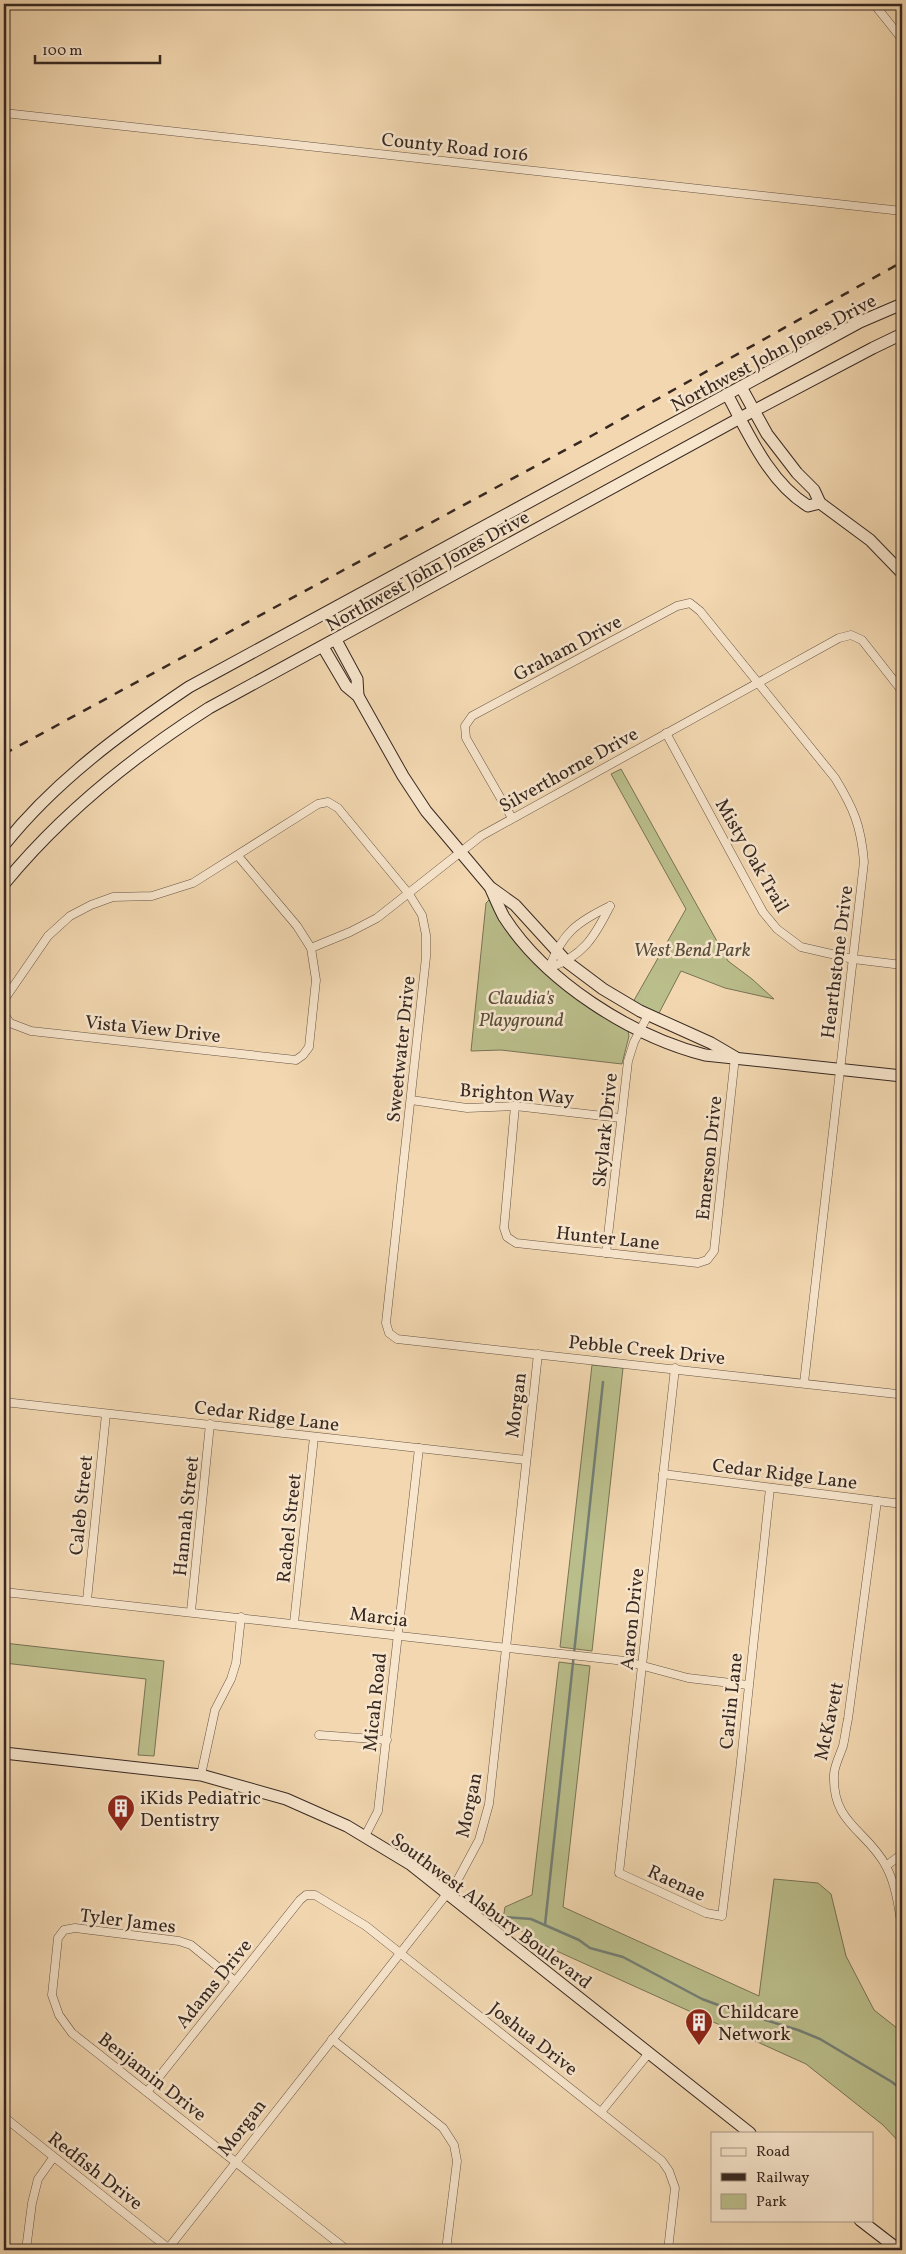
<svg xmlns="http://www.w3.org/2000/svg" width="906" height="2254" font-family="Vollkorn,serif">
<style>
.green{fill:#babe8b;stroke:#787356}
.lines{fill:none;stroke-linecap:round;stroke-linejoin:round}
.stream{stroke:#737f76;stroke-width:2.5}
.street-casing{stroke:#665445;stroke-width:9}
.secondary-casing{stroke:#372821;stroke-width:13}
.street{stroke:#f7e5cc;stroke-width:8}
.secondary{stroke:#f7e5cc;stroke-width:11}
.rail{stroke:#372821;stroke-width:2.5;stroke-dasharray:9 9;stroke-linecap:butt}
.labels{text-anchor:middle;stroke-width:5;stroke-linejoin:round;paint-order:stroke}
.street-label{font-size:19px;fill:#372821;stroke:#f7e5cc}
.park-label{font-size:19px;font-style:italic;fill:#584e3c;stroke:#f7e5cc}
.poi-label{font-size:19px;fill:#372821;stroke:#f7e5cc;text-anchor:start}
</style>
<rect width="100%" height="100%" fill="#f2d7b0"/>
<filter id="stains"><feTurbulence type="fractalNoise" baseFrequency=".004" numOctaves="4"/><feColorMatrix values="0 0 0 0 .2 0 0 0 0 .09 0 0 0 0 .02 0 0 0 .5 -.17"/></filter>
<radialGradient id="worn" r=".72"><stop offset=".6" stop-color="#630" stop-opacity="0"/><stop offset="1" stop-color="#630" stop-opacity=".3"/></radialGradient>
<!-- green -->
<g class="green">
<polygon points="621,769 728,961 752,979 774,999 725,988 681,971 658,1015 633,1002 686,909 611,774"/>
<polygon points="489,900 504,923 628,1031 629,1036 622,1064 501,1050 471,1051 486,903"/>
<polygon points="592,1365 623,1368 592,1651 560,1647"/>
<polygon points="4,1643 164,1661 154,1756 138,1755 146,1679 4,1663"/>
<polygon points="559,1662 590,1666 563,1907 759,1996 774,1879 818,1883 831,1894 846,1956 874,2010 902,2032 902,2145 883,2125 806,2064 539,1943 503,1919 505,1907 532,1895"/>
</g>
<g class="lines">
<!-- stream -->
<g class="stream">
<polyline points="505,1917 531,1919 579,1940 590,1948 623,1957 702,1999 729,2009 798,2030 820,2039 892,2082 902,2090"/>
<polyline points="545,1925 603,1382"/>
</g>
<!-- street casing -->
<g class="street-casing">
<g id="street">
<polyline points="874,4 902,39"/>
<polyline points="4,113 902,211"/>
<polyline points="666,733 763,912 777,929 801,947 853,959 902,965"/>
<path d="M512 818 466 738 465 726 472 716 677 606 690 603 700 611 835 778C854 809 861 826 864 862L804 1383"/>
<polyline points="311,948 350,932 377,918 481,836 839,638 851,635 862,640 902,691"/>
<path d="M549 968C583 956 594 938 610 906"/>
<path d="M549 968C562 933 577 922 610 906"/>
<polyline points="4,1000 48,936 70,916 91,905 113,897 152,896 193,883 318,804 328,802 338,808 409,894 422,915 426,935 426,957 386,1323 389,1333 397,1339 897,1394 902,1391"/>
<polyline points="4,1014 10,1023 31,1031 296,1060 303,1055 309,1047 316,980 311,948 297,926 238,856"/>
<polyline points="411,1100 467,1108 515,1106 621,1118"/>
<polyline points="515,1106 504,1228 507,1237 516,1243 698,1263 707,1260 714,1251 735,1057"/>
<polyline points="606,1253 628,1061 634,1042 648,1015"/>
<polyline points="675,1368 619,1873 706,1913 722,1916 740,1770 770,1488"/>
<polyline points="4,1402 526,1460"/>
<polyline points="663,1474 902,1504"/>
<path d="M877 1501 848 1719C846 1728 845 1737 843 1746 840 1755 834 1766 834 1775 832 1824 867 1830 886 1866 896 1885 899 1908 902 1929"/>
<polyline points="4,1592 625,1661 688,1678 748,1685"/>
<polyline points="87,1600 106,1414"/>
<polyline points="191,1611 210,1424"/>
<polyline points="294,1623 314,1437"/>
<polyline points="319,1735 387,1740"/>
<polyline points="201,1775 215,1710 231,1679 236,1663 241,1617"/>
<polyline points="365,1836 378,1811 419,1448"/>
<polyline points="886,1866 902,1854"/>
<polyline points="235,1981 191,1945 179,1941 75,1928 64,1930 58,1938 52,1995 59,2015 72,2033 347,2250"/>
<polyline points="332,2039 443,2128 454,2145 457,2161 446,2250"/>
<polyline points="147,2092 300,1900 306,1895 315,1895 366,1926 400,1953 662,2161 669,2171 675,2188 668,2250"/>
<polyline points="601,2112 649,2053"/>
<polyline points="4,2117 168,2248"/>
<polyline points="26,2250 32,2203 38,2179 53,2158"/>
<polyline points="167,2250 457,1881 479,1840 489,1804 538,1354"/>
</g>
</g>
<!-- secondary casing -->
<g class="secondary-casing">
<g id="secondary">
<polyline points="741,387 767,434 797,473 814,490 820,503 870,540 902,573"/>
<path d="M727 394C748 433 769 482 808 506L820 503"/>
<polyline points="336,640 357,679 358,696"/>
<polyline points="323,647 346,686 358,696 403,776 426,811 490,887 515,905 567,962 603,989 640,1011 711,1043 735,1057"/>
<path d="M4 845C55 781 122 732 189 687L860 322 902 304"/>
<path d="M4 884C62 813 132 757 209 708L740 418 873 348 902 334"/>
<path d="M491 889C495 898 499 908 504 917 546 982 631 1036 705 1055L902 1076"/>
<polyline points="4,1753 201,1775 286,1799 347,1826 410,1864 750,2133"/>
<polyline points="860,2220 899,2250"/>
</g>
</g>
<!-- street -->
<use href="#street" class="street"/>
<!-- secondary -->
<use href="#secondary" class="secondary"/>
<!-- rail -->
<polyline class="rail" points="4,754 593,435 902,262"/>
</g>
<!-- icons -->
<defs>
<g id="building-pin" transform="scale(1.4375)"><path d="M0 17L-7.5 6A9.5 9.5 0 1 1 7.5 6Z" fill="#8f2418" stroke="#f7e5cc"/><path d="M-4-6H4V6H1V3H-1V6H-4ZM-2.5-4.3h1.7v1.8h-1.7ZM.8-4.3h1.7v1.8H.8ZM-2.5-1h1.7V.8h-1.7ZM.8-1h1.7V.8H.8Z" fill="#fff"/></g>
</defs>
<g fill-rule="evenodd">
<use href="#building-pin" x="121" y="1808"/>
<use href="#building-pin" x="699" y="2022"/>
</g>
<g class="labels">
<!-- street labels -->
<g class="street-label">
<text transform="translate(455 146) rotate(6)" y="7">County Road 1016</text>
<text transform="translate(773 352) rotate(-28)" y="7">Northwest John Jones Drive</text>
<text transform="translate(427 570) rotate(-29)" y="7">Northwest John Jones Drive</text>
<text transform="translate(567 647) rotate(-28)" y="7">Graham Drive</text>
<text transform="translate(568 769) rotate(-29)" y="7">Silverthorne Drive</text>
<text transform="translate(753 855) rotate(60)" y="7">Misty Oak Trail</text>
<text transform="translate(836 962) rotate(-83)" y="7">Hearthstone Drive</text>
<text transform="translate(153 1028) rotate(6)" y="7">Vista View Drive</text>
<text transform="translate(400 1049) rotate(-84)" y="7">Sweetwater Drive</text>
<text transform="translate(517 1093) rotate(4)" y="7">Brighton Way</text>
<text transform="translate(604 1130) rotate(-84)" y="7">Skylark Drive</text>
<text transform="translate(708 1158) rotate(-84)" y="7">Emerson Drive</text>
<text transform="translate(608 1237) rotate(6)" y="7">Hunter Lane</text>
<text transform="translate(647 1349) rotate(6)" y="7">Pebble Creek Drive</text>
<text transform="translate(515 1405) rotate(-83)" y="7">Morgan</text>
<text transform="translate(267 1415) rotate(7)" y="7">Cedar Ridge Lane</text>
<text transform="translate(785 1473) rotate(7)" y="7">Cedar Ridge Lane</text>
<text transform="translate(80 1505) rotate(-84)" y="7">Caleb Street</text>
<text transform="translate(185 1516) rotate(-84)" y="7">Hannah Street</text>
<text transform="translate(288 1528) rotate(-84)" y="7">Rachel Street</text>
<text transform="translate(379 1616) rotate(7)" y="7">Marcia</text>
<text transform="translate(631 1619) rotate(-84)" y="7">Aaron Drive</text>
<text transform="translate(730 1701) rotate(-84)" y="7">Carlin Lane</text>
<text transform="translate(374 1702) rotate(-84)" y="7">Micah Road</text>
<text transform="translate(828 1721) rotate(-78)" y="7">McKavett</text>
<text transform="translate(468 1805) rotate(-78)" y="7">Morgan</text>
<text transform="translate(677 1882) rotate(25)" y="7">Raenae</text>
<text transform="translate(492 1910) rotate(37)" y="7">Southwest Alsbury Boulevard</text>
<text transform="translate(128 1920) rotate(7)" y="7">Tyler James</text>
<text transform="translate(213 1983) rotate(-51)" y="7">Adams Drive</text>
<text transform="translate(534 2038) rotate(38)" y="7">Joshua Drive</text>
<text transform="translate(153 2076) rotate(38)" y="7">Benjamin Drive</text>
<text transform="translate(241 2127) rotate(-52)" y="7">Morgan</text>
<text transform="translate(96 2170) rotate(38)" y="7">Redfish Drive</text>
</g>
<!-- park labels -->
<g class="park-label">
<text x="692" y="956">West Bend Park</text>
<text x="521" y="1004">Claudia's<tspan x="521" dy="22">Playground</tspan></text>
</g>
<!-- poi labels -->
<g class="poi-label">
<text x="140" y="1804">iKids Pediatric<tspan x="140" dy="22">Dentistry</tspan></text>
<text x="718" y="2018">Childcare<tspan x="718" dy="22">Network</tspan></text>
</g>
</g>
<!-- margin -->
<rect width="906" height="2254" fill="none" stroke="#f2d7b0" stroke-width="20"/>
<rect x="5" y="5" width="896" height="2244" fill="none" stroke="#372821" stroke-width="2.5"/>
<rect x="10" y="10" width="886" height="2234" fill="none" stroke="#372821"/>
<!-- legend -->
<rect x="711" y="2132" width="162" height="90" fill="#f7e5cc" stroke="#aa9988"/>
<rect x="721" y="2148" width="25" height="8" fill="#f7e5cc" stroke="#aa9988"/>
<text x="756" y="2156" font-size="15" fill="#372821">Road</text>
<rect x="721" y="2173" width="25" height="8" fill="#372821" stroke="#aa9988"/>
<text x="756" y="2182" font-size="15" fill="#372821">Railway</text>
<rect x="721" y="2194" width="25" height="15" fill="#babe8b" stroke="#aa9988"/>
<text x="756" y="2206" font-size="15" fill="#372821">Park</text>
<!-- scale -->
<path d="M35 55v8h125v-8" fill="none" stroke="#372821" stroke-width="2.5"/>
<text x="42" y="55" font-size="15" fill="#372821" stroke="#f7e5cc" stroke-width="4" paint-order="stroke">100 m</text>
<rect width="100%" height="100%" filter="url(#stains)"/>
<rect width="100%" height="100%" fill="url(#worn)"/>
</svg>
